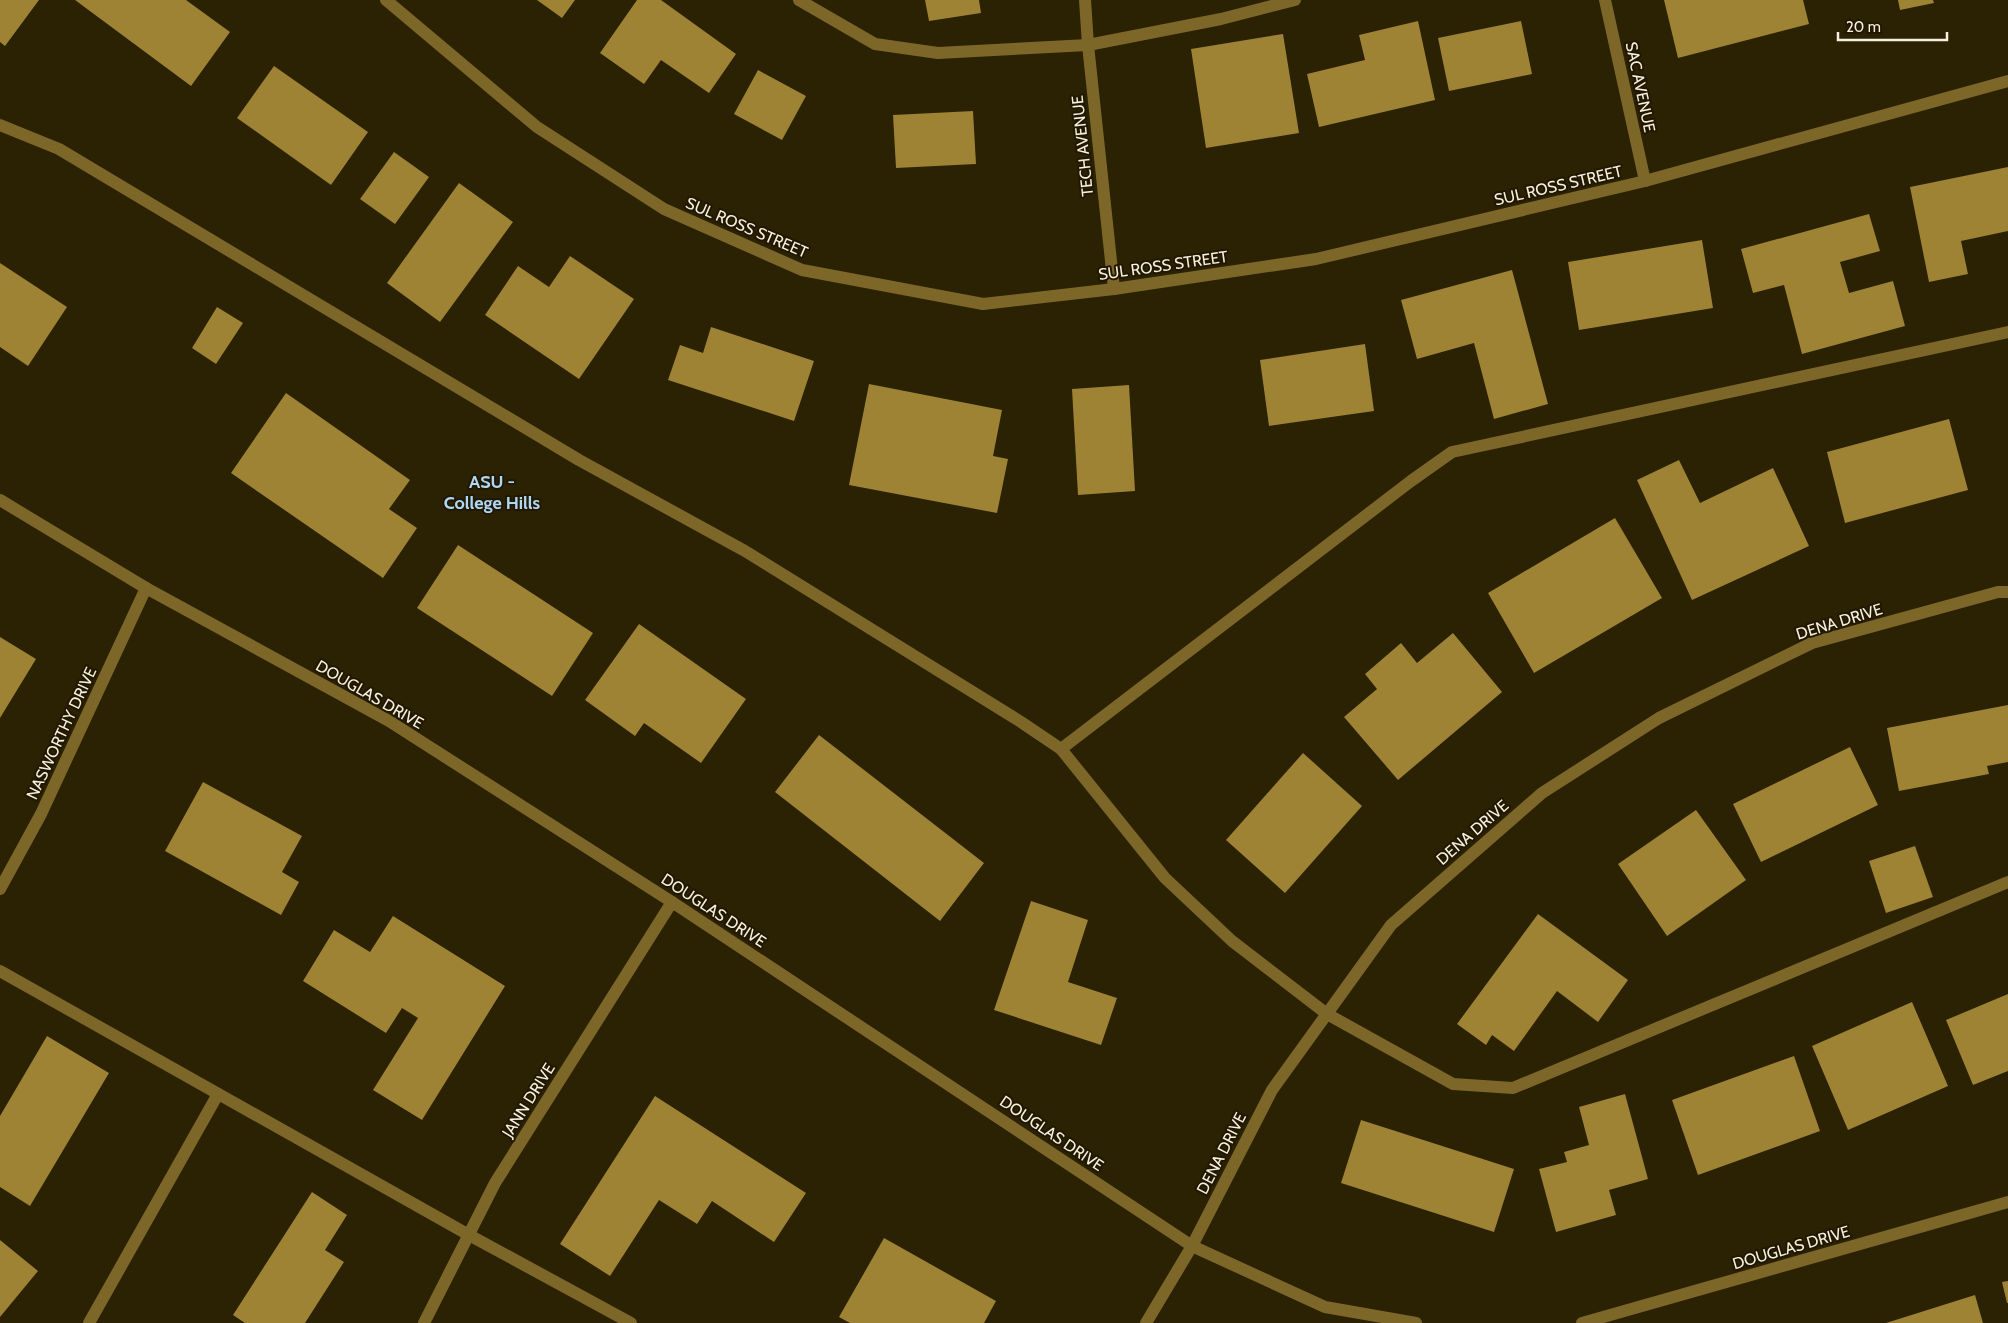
<svg xmlns="http://www.w3.org/2000/svg" width="2008" height="1323" font-family="Cabin,sans-serif">
<style>
.building{fill:#9d8333}
.lines{fill:none;stroke-linecap:round;stroke-linejoin:round}
.minor{stroke:#7c6729;stroke-width:12}
.labels{text-anchor:middle;stroke-width:4;stroke-linejoin:round;paint-order:stroke}
.street-label{font-size:16px;fill:#f6f0de;stroke:#221800}
.neighbourhood-label{font-size:18px;font-weight:bold;fill:#afd7f6;stroke:#221800}
</style>
<rect width="100%" height="100%" fill="#2b2103"/>
<!-- building -->
<g class="building">
<polygon points="0,0 39,0 5,46 0,42"/>
<polygon points="75,0 186,0 230,32 191,86"/>
<polygon points="537,0 575,0 562,18"/>
<polygon points="637,0 661,0 736,54 709,93 661,60 644,84 600,53"/>
<polygon points="925,0 979,0 981,13 929,21"/>
<polygon points="1664,0 1803,0 1809,24 1678,58"/>
<polygon points="1898,0 1933,0 1934,3 1900,10"/>
<polygon points="1418,21 1435,100 1319,127 1307,74 1365,60 1359,35"/>
<polygon points="1521,21 1532,74 1449,91 1438,38"/>
<polygon points="1283,34 1299,133 1206,148 1191,49"/>
<polygon points="274,66 368,132 331,185 237,118"/>
<polygon points="758,70 806,96 782,140 734,114"/>
<polygon points="973,111 976,164 896,168 893,115"/>
<polygon points="394,152 429,177 395,224 360,199"/>
<polygon points="2008,167 2008,231 1961,241 1968,274 1929,282 1910,187"/>
<polygon points="459,183 513,222 440,322 387,283"/>
<polygon points="1869,214 1880,251 1840,262 1849,293 1893,281 1905,326 1802,354 1784,285 1753,293 1741,249"/>
<polygon points="1702,240 1713,308 1579,330 1568,262"/>
<polygon points="570,256 634,299 579,379 485,315 518,266 549,287"/>
<polygon points="0,263 67,307 28,366 0,347"/>
<polygon points="1512,270 1548,404 1494,419 1474,343 1417,359 1401,300"/>
<polygon points="217,307 243,323 216,364 192,348"/>
<polygon points="711,327 814,361 794,421 668,380 680,345 703,353"/>
<polygon points="1365,344 1374,411 1269,426 1260,360"/>
<polygon points="869,384 1002,410 993,456 1008,459 997,513 849,485"/>
<polygon points="1129,385 1135,491 1078,495 1072,389"/>
<polygon points="286,393 410,480 389,509 417,528 383,578 231,473"/>
<polygon points="1949,419 1968,490 1845,523 1827,452"/>
<polygon points="1679,460 1700,503 1773,468 1809,546 1692,600 1637,480"/>
<polygon points="1615,518 1662,598 1534,673 1488,593"/>
<polygon points="458,545 593,633 552,696 417,608"/>
<polygon points="639,624 746,699 701,763 644,723 635,736 585,700"/>
<polygon points="1453,633 1502,692 1398,780 1344,717 1377,689 1365,674 1401,643 1417,663"/>
<polygon points="0,637 36,659 0,718"/>
<polygon points="2008,705 2008,762 1987,766 1989,774 1899,791 1887,728"/>
<polygon points="819,735 984,863 940,921 775,792"/>
<polygon points="1850,747 1878,805 1761,862 1733,804"/>
<polygon points="1303,753 1362,806 1285,893 1226,840"/>
<polygon points="203,782 302,836 282,872 299,882 281,915 165,851"/>
<polygon points="1696,810 1746,880 1667,936 1618,864"/>
<polygon points="1915,846 1933,897 1886,913 1869,861"/>
<polygon points="1031,901 1088,920 1068,982 1117,998 1101,1045 994,1010"/>
<polygon points="1538,914 1628,980 1598,1022 1557,991 1514,1051 1492,1035 1486,1045 1457,1024"/>
<polygon points="393,916 505,986 422,1120 373,1090 418,1018 402,1008 386,1033 303,981 334,930 370,952"/>
<polygon points="2008,994 2008,1071 1973,1085 1946,1020"/>
<polygon points="1912,1002 1948,1086 1848,1130 1812,1046"/>
<polygon points="47,1036 109,1073 30,1206 0,1187 0,1116"/>
<polygon points="1794,1056 1820,1131 1698,1175 1672,1100"/>
<polygon points="1625,1094 1648,1179 1609,1190 1616,1215 1556,1232 1539,1169 1567,1162 1564,1152 1589,1145 1579,1107"/>
<polygon points="655,1096 806,1193 774,1242 712,1201 697,1224 659,1200 610,1276 560,1244"/>
<polygon points="1361,1120 1514,1169 1494,1232 1341,1183"/>
<polygon points="312,1192 347,1215 325,1250 344,1262 305,1323 245,1323 233,1315"/>
<polygon points="884,1238 996,1301 984,1323 850,1323 839,1317"/>
<polygon points="0,1240 38,1271 0,1317"/>
<polygon points="2008,1281 2008,1303 2007,1303 2002,1282"/>
<polygon points="1975,1295 1983,1323 1886,1323"/>
</g>
<g class="lines">
<!-- minor -->
<g class="minor">
<polyline points="386,0 537,127 664,209 802,270 983,304 1114,289 1316,259 1645,181 2008,81"/>
<polyline points="799,0 875,44 938,53 1088,45 1221,19 1295,0"/>
<polyline points="1085,0 1088,45 1114,289"/>
<polyline points="1605,0 1645,181"/>
<polyline points="0,125 59,149 579,460 745,551 1021,722 1061,749 1165,878 1232,941 1327,1014 1453,1084 1513,1088 2008,882"/>
<polyline points="0,500 146,588 389,721 672,902 1192,1246 1325,1307 1416,1323"/>
<polyline points="1061,749 1411,481 1452,452 2008,332"/>
<polyline points="0,889 41,814 146,588"/>
<polyline points="0,971 469,1235 631,1323"/>
<polyline points="89,1323 218,1094"/>
<polyline points="424,1323 495,1183 672,902"/>
<polyline points="1146,1323 1192,1246 1272,1090 1391,925 1542,793 1659,718 1812,643 1998,592 2008,592"/>
<polyline points="1582,1323 2008,1202"/>
</g>
</g>
<g class="labels">
<!-- street labels -->
<g class="street-label">
<text transform="translate(1641 87) rotate(78)" y="6">SAC AVENUE</text>
<text transform="translate(1082 146) rotate(-96)" y="6">TECH AVENUE</text>
<text transform="translate(1558 185) rotate(-13)" y="6">SUL ROSS STREET</text>
<text transform="translate(747 227) rotate(23)" y="6">SUL ROSS STREET</text>
<text transform="translate(1163 265) rotate(-8)" y="6">SUL ROSS STREET</text>
<text transform="translate(1839 621) rotate(-17)" y="6">DENA DRIVE</text>
<text transform="translate(370 694) rotate(30)" y="6">DOUGLAS DRIVE</text>
<text transform="translate(61 733) rotate(-65)" y="6">NASWORTHY DRIVE</text>
<text transform="translate(1472 832) rotate(-41)" y="6">DENA DRIVE</text>
<text transform="translate(714 910) rotate(33)" y="6">DOUGLAS DRIVE</text>
<text transform="translate(528 1100) rotate(-58)" y="6">JANN DRIVE</text>
<text transform="translate(1052 1133) rotate(34)" y="6">DOUGLAS DRIVE</text>
<text transform="translate(1221 1153) rotate(-63)" y="6">DENA DRIVE</text>
<text transform="translate(1791 1247) rotate(-16)" y="6">DOUGLAS DRIVE</text>
</g>
<!-- neighbourhood labels -->
<g class="neighbourhood-label">
<text x="492" y="488">ASU -<tspan x="492" dy="21">College Hills</tspan></text>
</g>
</g>
<!-- scale -->
<path d="M1838 32v8h109v-8" fill="none" stroke="#f6f0de" stroke-width="2.5"/>
<text x="1846" y="32" font-size="15" fill="#f6f0de" stroke="#221800" stroke-width="4" paint-order="stroke">20 m</text>
</svg>
